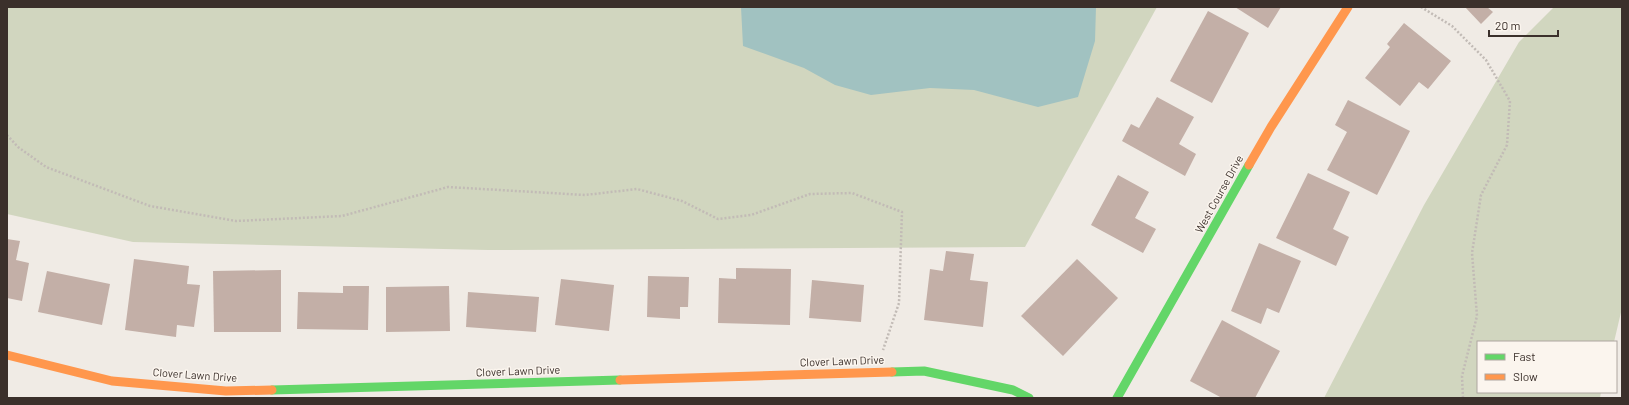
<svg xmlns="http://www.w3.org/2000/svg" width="1629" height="405" font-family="Barlow,sans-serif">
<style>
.green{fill:#d1d6bf}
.water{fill:#a1c2c1}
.building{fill:#c3afa7}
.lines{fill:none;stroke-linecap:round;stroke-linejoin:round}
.path{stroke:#c2bbb6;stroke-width:2.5;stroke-dasharray:2 2;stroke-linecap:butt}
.fast{stroke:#63d668;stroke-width:9}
.slow{stroke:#ff974d;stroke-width:9}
.labels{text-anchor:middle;stroke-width:3;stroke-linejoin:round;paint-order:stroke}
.street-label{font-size:11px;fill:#3b302b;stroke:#fbf5ee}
</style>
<rect width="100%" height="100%" fill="#f0ebe5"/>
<!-- green -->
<g class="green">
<polygon points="7,7 1157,7 1025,247 488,250 133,242 7,214"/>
<polygon points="1554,7 1622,7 1622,308 1614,342 1478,342 1478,392 1601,392 1600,398 1324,398 1424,205 1519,42"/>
</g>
<!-- water -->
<polygon class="water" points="741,7 1096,7 1095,41 1078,97 1038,107 974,90 930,88 871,95 835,85 804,68 743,46"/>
<!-- building -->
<g class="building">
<polygon points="1235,7 1281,7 1268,28"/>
<polygon points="1465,7 1487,7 1493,12 1481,24"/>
<polygon points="1208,11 1249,33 1212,103 1170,81"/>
<polygon points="1404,23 1451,61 1428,89 1419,82 1400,106 1365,78 1390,47 1387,44"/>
<polygon points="1157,97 1194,117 1179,144 1196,154 1185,176 1122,141 1131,124 1139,128"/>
<polygon points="1348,100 1410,131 1377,195 1327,170 1347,132 1335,125"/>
<polygon points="1308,173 1350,192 1333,229 1349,237 1336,266 1276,238"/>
<polygon points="1118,175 1149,192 1135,218 1156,229 1143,253 1091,225"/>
<polygon points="7,239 20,241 16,260 29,263 22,301 7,298"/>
<polygon points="1259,243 1301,261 1279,313 1267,308 1261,324 1231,311"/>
<polygon points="946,251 974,254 970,280 988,282 983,327 924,320 930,269 943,271"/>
<polygon points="134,259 189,266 187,284 200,285 194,327 177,325 176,337 125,330"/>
<polygon points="1077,259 1118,298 1063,356 1021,316"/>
<polygon points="736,268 791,269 790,325 718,323 719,278 736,279"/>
<polygon points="281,270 281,332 214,332 213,271"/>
<polygon points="47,271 110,284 102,325 38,312"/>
<polygon points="648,276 689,277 688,307 680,307 680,319 647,317"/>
<polygon points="561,279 614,285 609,331 555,325"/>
<polygon points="812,280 864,285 861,322 809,318"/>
<polygon points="343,286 369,286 368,330 297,329 298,292 343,293"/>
<polygon points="449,286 450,331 386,332 386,287"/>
<polygon points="468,292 539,297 536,332 466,327"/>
<polygon points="1222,320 1280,351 1255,398 1222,398 1190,381"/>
</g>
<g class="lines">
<!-- path -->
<g class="path">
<polyline points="1421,7 1452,26 1486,60 1510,101 1507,145 1481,195 1472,253 1477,316 1462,376 1463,398"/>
<polyline points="7,135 18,147 46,167 150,206 236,221 342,216 448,187 585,195 637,189 682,201 718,219 751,215 810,194 852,193 902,212 899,303 883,350"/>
</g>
<!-- fast -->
<g class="fast">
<polyline points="892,372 924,371 1013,390 1029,398"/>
<polyline points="272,390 620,380"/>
<polyline points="1117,398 1249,165"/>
</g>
<!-- slow -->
<g class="slow">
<polyline points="1249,165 1271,127 1348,7"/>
<polyline points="7,355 112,381 226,391 272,390"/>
<polyline points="620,380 892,372"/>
</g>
</g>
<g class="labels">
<!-- street labels -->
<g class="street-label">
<text transform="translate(1219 194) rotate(-61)" y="4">West Course Drive</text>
<text transform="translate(842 361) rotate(-2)" y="4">Clover Lawn Drive</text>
<text transform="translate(518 371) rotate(-2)" y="4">Clover Lawn Drive</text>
<text transform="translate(195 375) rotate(4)" y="4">Clover Lawn Drive</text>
</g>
</g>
<!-- border -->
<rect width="1629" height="405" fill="none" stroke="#3b302b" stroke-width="16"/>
<!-- legend -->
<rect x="1477" y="341" width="140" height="52" fill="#fbf5ee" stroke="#aea6a0"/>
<rect x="1485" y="354" width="20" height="6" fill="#63d668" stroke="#aea6a0"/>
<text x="1513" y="361" font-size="12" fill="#3b302b">Fast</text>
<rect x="1485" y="374" width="20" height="6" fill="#ff974d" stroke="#aea6a0"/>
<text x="1513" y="381" font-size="12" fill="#3b302b">Slow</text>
<!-- scale -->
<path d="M1489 30v6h69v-6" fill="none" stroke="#3b302b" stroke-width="2"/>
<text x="1495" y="30" font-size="12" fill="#3b302b" stroke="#fbf5ee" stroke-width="3" paint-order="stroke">20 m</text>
</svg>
